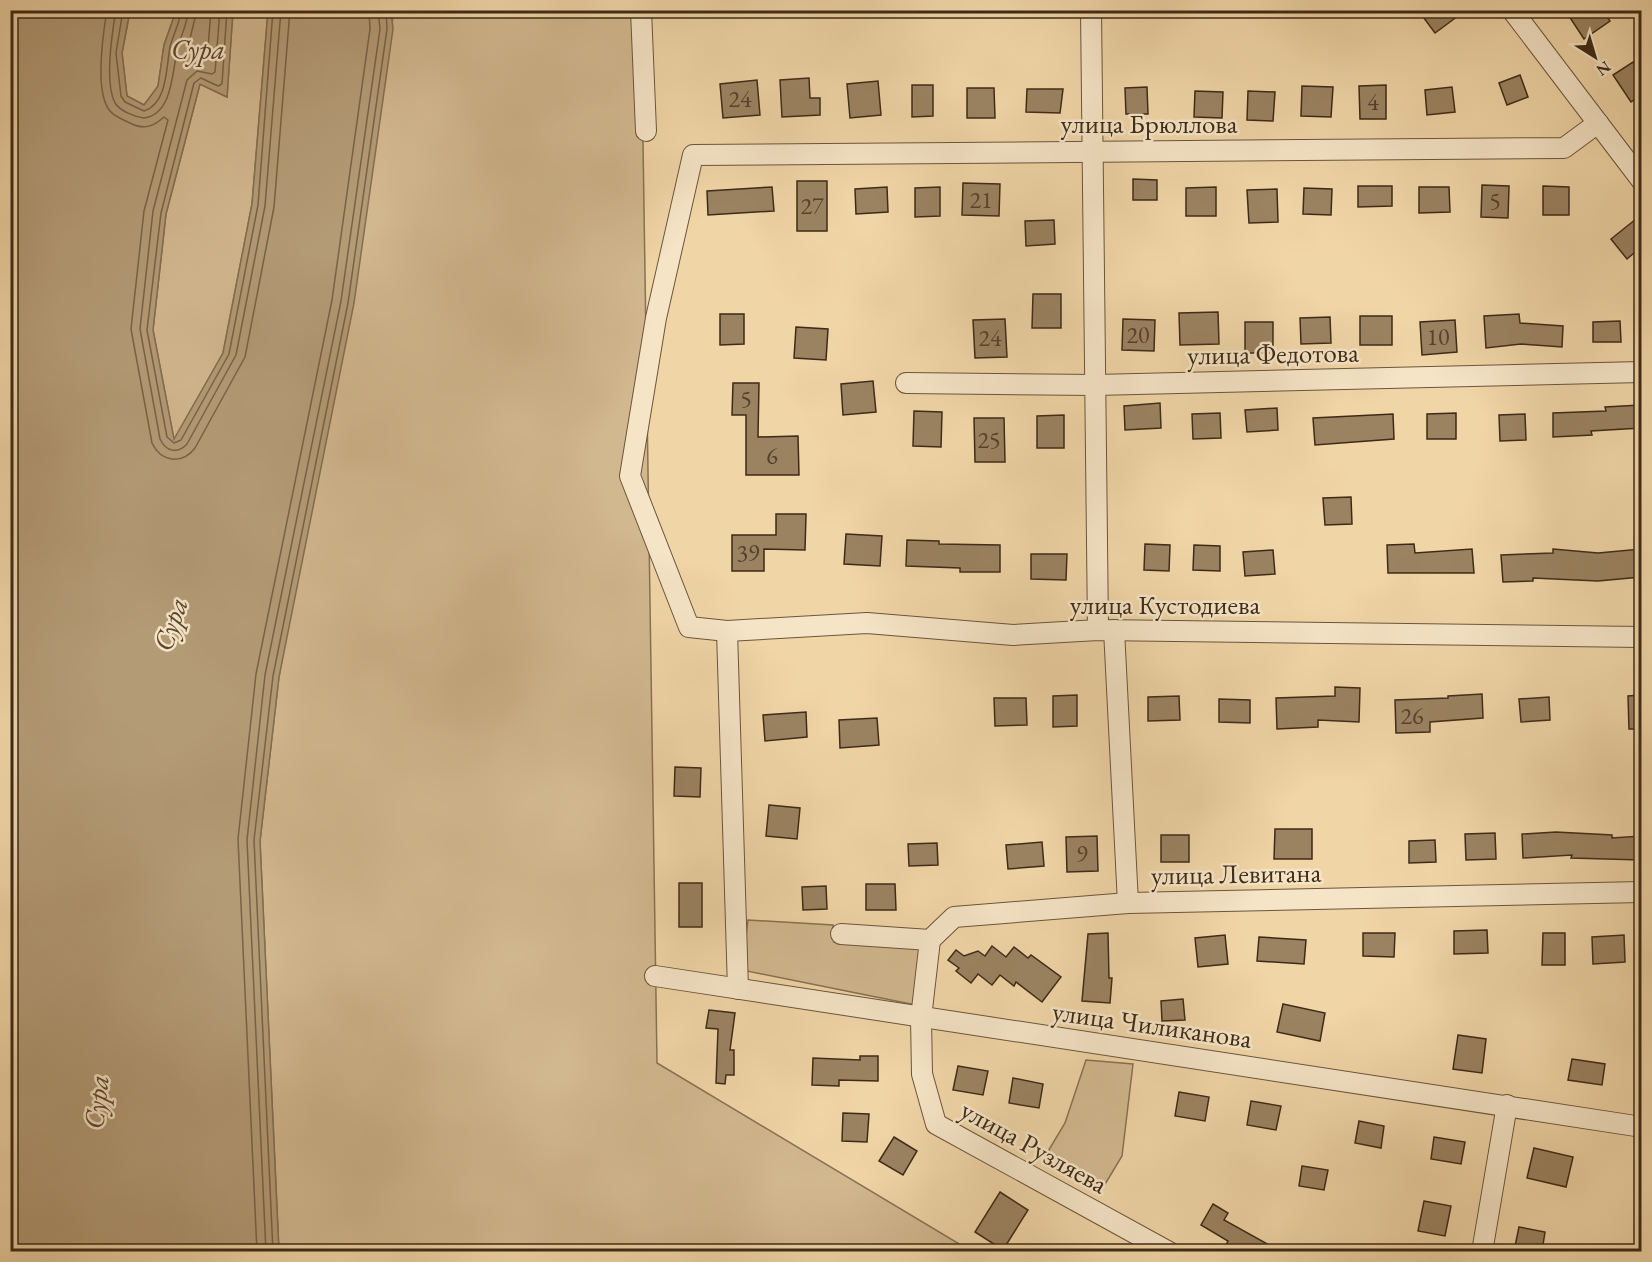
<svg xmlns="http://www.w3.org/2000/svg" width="1652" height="1262" font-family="'EB Garamond',serif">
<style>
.green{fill:#d2b88f;stroke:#887253;stroke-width:1.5}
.water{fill:#b39b76;stroke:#846e50;stroke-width:1.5}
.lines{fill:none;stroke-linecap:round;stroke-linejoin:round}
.shore{stroke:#786346;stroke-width:1.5}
.building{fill:#9b8362;stroke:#3e2b17;stroke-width:1.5}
.minor-casing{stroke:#6a563b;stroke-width:22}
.minor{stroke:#f5e4c6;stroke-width:20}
.labels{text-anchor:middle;stroke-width:5;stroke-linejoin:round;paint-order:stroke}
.number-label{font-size:24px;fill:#55412a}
.street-label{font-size:27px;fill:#3e2b17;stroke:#f5e4c6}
.water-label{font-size:28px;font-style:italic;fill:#5b472f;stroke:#f5e4c6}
</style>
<rect width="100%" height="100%" fill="#f0d5a7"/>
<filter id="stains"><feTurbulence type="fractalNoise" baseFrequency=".00333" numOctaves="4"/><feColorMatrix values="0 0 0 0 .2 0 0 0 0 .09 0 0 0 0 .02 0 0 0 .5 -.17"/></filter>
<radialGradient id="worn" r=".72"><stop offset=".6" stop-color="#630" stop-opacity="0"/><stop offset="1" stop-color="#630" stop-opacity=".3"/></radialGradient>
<!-- green -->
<g class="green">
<polygon points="130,11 176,11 164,45 158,87 144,105 127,96 122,53"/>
<polygon points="233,11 268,11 252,204 223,353 174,440 153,330 166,214 200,84 227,97"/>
<polygon points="394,11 641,11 657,1063 971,1251 279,1252 260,841 279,677"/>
<polygon points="748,920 833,925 834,942 922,949 916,1005 742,970"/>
<polygon points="1086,1060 1133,1064 1122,1156 1104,1186 1047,1153 1065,1123"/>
</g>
<!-- water -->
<polygon class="water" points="10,11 130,11 122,53 127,96 144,105 158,86 164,45 176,11 233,11 227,97 200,84 166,214 153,330 174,439 223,353 252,204 268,11 391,11 393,29 354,303 279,677 260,841 279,1251 11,1251"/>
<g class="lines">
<!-- shore -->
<g class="shore">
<path d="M107 10C103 34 94 92 110 111 115 117 124 120 130 123 144 130 153 127 164 117L168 120 144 211 131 329 152 443C161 462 182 465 195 448L245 357 274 207 290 10"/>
<path d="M116 10C112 33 104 82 115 103 120 111 135 117 144 118 174 114 172 68 178 47 181 35 188 23 188 10"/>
<path d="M123 10 116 53 121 96 125 102 144 111C168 103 166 67 170 47 173 35 180 23 181 10"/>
<polyline points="197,10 184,63 187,66 207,60 211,10"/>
<path d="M220 10 215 72 212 74 197 71 187 80 153 211 140 329 160 439C166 452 178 454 187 444L236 355 265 206 281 10"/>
<polyline points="227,10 222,84 218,86 201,78 194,83 161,213 147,330 167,437 174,443 181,440 229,354 258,205 273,10"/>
<polyline points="257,1252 238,839 256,674 332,300 370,29 369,10"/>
<polyline points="266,1252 247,840 265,675 341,301 380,29 378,10"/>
<polyline points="273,1252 254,840 273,676 348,303 387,29 386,10"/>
</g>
</g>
<!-- building -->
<g class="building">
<polygon points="1418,10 1466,10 1435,33"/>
<polygon points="1565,10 1603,10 1610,21 1584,39"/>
<polygon points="1633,62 1641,74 1641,95 1631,102 1613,75"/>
<polygon points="1520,75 1528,97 1507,105 1499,83"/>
<polygon points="809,78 810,98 820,98 820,115 782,117 780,80"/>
<polygon points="757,80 760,115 723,118 720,84"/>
<polygon points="878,81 881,115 850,118 847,84"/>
<polygon points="912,85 933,85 933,116 912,117"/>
<polygon points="1386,85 1386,119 1360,119 1359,86"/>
<polygon points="1302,86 1333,87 1331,117 1301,116"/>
<polygon points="1147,87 1148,114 1126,114 1125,88"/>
<polygon points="1452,87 1455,112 1427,115 1425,90"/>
<polygon points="967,88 994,88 995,118 967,118"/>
<polygon points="1027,89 1063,89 1060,113 1026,112"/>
<polygon points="1195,91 1223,92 1222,118 1194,117"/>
<polygon points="1248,91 1275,92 1273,121 1247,120"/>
<polygon points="1133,179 1157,180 1157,200 1133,200"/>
<rect x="797" y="181" width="30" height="50"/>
<polygon points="963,183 1000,184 999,216 962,215"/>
<polygon points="1482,185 1509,186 1508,218 1481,217"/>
<polygon points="1358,186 1392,186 1392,206 1358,207"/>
<polygon points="1543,186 1569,187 1569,215 1543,215"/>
<polygon points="772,187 774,211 708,215 707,191"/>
<polygon points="887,187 888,212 856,214 855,189"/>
<polygon points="940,187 940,216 915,217 915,188"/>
<polygon points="1216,187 1216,216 1186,216 1186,188"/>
<polygon points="1419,187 1449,187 1450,212 1419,213"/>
<polygon points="1304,188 1332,189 1331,215 1303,214"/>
<polygon points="1277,189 1278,222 1249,223 1247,190"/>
<polygon points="1636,219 1641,226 1641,247 1627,259 1611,239"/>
<polygon points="1054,220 1055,244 1026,246 1025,221"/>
<polygon points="1033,294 1061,294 1061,328 1032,328"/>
<polygon points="1218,312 1219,344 1180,345 1179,313"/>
<polygon points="720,314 744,314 744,344 720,345"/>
<polygon points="1519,314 1520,323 1563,326 1562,347 1521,344 1486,348 1484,316"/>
<rect x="1360" y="316" width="32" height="29"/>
<polygon points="1330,317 1331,343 1301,344 1300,318"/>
<polygon points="1005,319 1007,357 975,358 973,320"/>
<polygon points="1123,319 1155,320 1154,351 1122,350"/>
<polygon points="1455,320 1457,352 1422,355 1420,322"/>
<polygon points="1620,321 1621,342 1593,342 1593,322"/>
<rect x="1245" y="322" width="28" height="31"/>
<polygon points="796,327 828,329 826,360 794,358"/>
<polygon points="873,381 876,412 843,415 841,384"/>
<polygon points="733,383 759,383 758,437 798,436 799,475 746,475 746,415 732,415"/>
<polygon points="1160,403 1161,428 1125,430 1124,406"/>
<polygon points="1641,405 1641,428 1591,431 1592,435 1553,437 1553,413 1606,411 1605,407"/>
<polygon points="1277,408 1278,430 1247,432 1245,410"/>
<polygon points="914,411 942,412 941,447 913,446"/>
<polygon points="1220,413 1221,438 1193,439 1192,414"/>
<polygon points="1456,413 1456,439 1427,439 1427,414"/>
<polygon points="1393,414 1394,439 1315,445 1313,418"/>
<polygon points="1525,414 1526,440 1500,441 1499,415"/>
<polygon points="1064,415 1064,448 1037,448 1037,416"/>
<polygon points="974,418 1004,418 1005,462 975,462"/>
<polygon points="1351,497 1352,524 1325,525 1323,498"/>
<polygon points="776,514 806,514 805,550 764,549 764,571 732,571 732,535 776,535"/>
<polygon points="846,534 882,536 880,566 844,564"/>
<polygon points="907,540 939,541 939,544 1000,545 1000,572 960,572 960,568 906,566"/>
<polygon points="1145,544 1170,545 1169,571 1144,570"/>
<polygon points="1414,544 1415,553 1472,549 1474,573 1388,573 1387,545"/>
<polygon points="1194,545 1220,546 1220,571 1193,570"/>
<polygon points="1553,549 1598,553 1641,549 1641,577 1598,581 1533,578 1533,581 1503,582 1501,555 1553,553"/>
<polygon points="1273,550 1275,574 1245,576 1243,552"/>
<polygon points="1031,554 1067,554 1066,580 1031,579"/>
<polygon points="1335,687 1360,688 1359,722 1318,720 1318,727 1277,729 1276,698 1335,696"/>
<polygon points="1482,694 1483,718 1430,722 1430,732 1396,733 1395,700 1448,698 1448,696"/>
<polygon points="1077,695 1077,726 1053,727 1053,696"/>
<polygon points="1641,695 1641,729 1629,729 1628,696"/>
<polygon points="1179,696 1180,720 1148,721 1148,697"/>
<polygon points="1549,697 1550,720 1521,722 1519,699"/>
<polygon points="994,698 1026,698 1027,725 995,726"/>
<polygon points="1219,699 1250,700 1250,723 1219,722"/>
<polygon points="806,712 807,737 765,741 763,715"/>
<polygon points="877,718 879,745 840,748 839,720"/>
<polygon points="675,767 701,768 700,797 674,796"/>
<polygon points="769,805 800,808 797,839 766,836"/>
<polygon points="1275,829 1312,829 1312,859 1274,859"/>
<polygon points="1556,832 1612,835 1612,838 1641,836 1641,860 1571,858 1572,855 1523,858 1522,834"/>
<polygon points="1495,833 1496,859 1466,860 1465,834"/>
<rect x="1161" y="835" width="28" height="27"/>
<polygon points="1097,836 1098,871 1067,872 1066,837"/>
<polygon points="1435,840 1436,862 1409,863 1409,841"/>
<polygon points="1042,842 1044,866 1008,869 1006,845"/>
<polygon points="937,843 938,865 909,866 908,844"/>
<rect x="679" y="883" width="23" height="44"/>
<polygon points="866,884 895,884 896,910 866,910"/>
<polygon points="826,886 827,909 803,910 802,887"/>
<polygon points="1487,930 1488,953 1454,954 1454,931"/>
<polygon points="1108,933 1109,978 1112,978 1110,1003 1082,1001 1088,934"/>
<polygon points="1363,933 1395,933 1394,957 1363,956"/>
<polygon points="1543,933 1565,933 1565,965 1542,965"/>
<polygon points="1225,935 1228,964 1198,967 1195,938"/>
<polygon points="1624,935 1625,962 1593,964 1592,937"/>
<polygon points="1259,937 1306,940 1304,964 1257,961"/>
<polygon points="992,946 1006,957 1014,947 1028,958 1031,955 1061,977 1042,1002 1016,982 1014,986 1000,975 992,985 978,974 971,983 956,971 959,968 948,960 956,950 964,956 978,951 985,956"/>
<polygon points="1183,999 1185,1020 1162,1021 1161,1001"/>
<polygon points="1283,1004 1325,1013 1320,1041 1277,1032"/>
<polygon points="709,1010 735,1013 730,1050 734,1050 734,1075 726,1075 725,1084 716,1083 718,1029 706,1028"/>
<polygon points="1458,1035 1486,1039 1482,1073 1453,1069"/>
<polygon points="860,1056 878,1056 878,1081 839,1080 839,1086 812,1085 813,1058 860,1060"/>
<polygon points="1572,1059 1605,1064 1602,1085 1568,1080"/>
<polygon points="958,1066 988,1071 983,1095 953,1090"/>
<polygon points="1013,1078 1043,1084 1039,1108 1009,1103"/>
<polygon points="1179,1092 1209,1097 1205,1121 1175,1116"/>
<polygon points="1251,1101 1281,1106 1276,1130 1247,1125"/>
<polygon points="843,1113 869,1114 867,1142 842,1141"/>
<polygon points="1359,1121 1384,1126 1381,1148 1355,1143"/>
<polygon points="894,1137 917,1151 903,1175 879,1161"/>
<polygon points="1434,1137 1465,1142 1461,1164 1431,1159"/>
<polygon points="1534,1148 1573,1157 1566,1187 1527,1178"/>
<polygon points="1302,1166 1328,1170 1324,1190 1299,1186"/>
<polygon points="1000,1192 1028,1210 1003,1250 975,1232"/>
<polygon points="1424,1201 1451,1206 1445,1236 1418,1231"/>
<polygon points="1213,1204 1228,1213 1224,1220 1280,1251 1223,1251 1228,1241 1201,1225"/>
<polygon points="1519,1227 1545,1232 1542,1251 1514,1251"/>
</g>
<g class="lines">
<!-- minor casing -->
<g class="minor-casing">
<g id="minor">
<polyline points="641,10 646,131"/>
<polyline points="1091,10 1098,630"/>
<polyline points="1512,10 1642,181"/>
<polyline points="1598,123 1564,148 693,155 656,318 630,476 689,627 727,631 867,623 1013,635 1098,630 1642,637"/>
<polyline points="906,383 1095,385 1642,372"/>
<polyline points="1114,630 1128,903"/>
<polyline points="727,631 738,989"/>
<polyline points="841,934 930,940 954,917 1128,903 1642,892"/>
<polyline points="930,940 921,1018 922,1074 936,1124 1169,1252"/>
<polyline points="655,976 1642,1127"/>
<polyline points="1482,1252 1507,1105"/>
</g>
</g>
<!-- minor -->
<use href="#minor" class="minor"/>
</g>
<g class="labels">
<!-- number labels -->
<g class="number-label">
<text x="740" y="107">24</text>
<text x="1373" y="110">4</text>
<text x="981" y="208">21</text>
<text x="1495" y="209">5</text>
<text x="812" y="214">27</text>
<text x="1138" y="343">20</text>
<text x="1438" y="345">10</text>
<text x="990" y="346">24</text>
<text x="746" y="407">5</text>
<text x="989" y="448">25</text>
<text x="772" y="464">6</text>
<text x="748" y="561">39</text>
<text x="1412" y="724">26</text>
<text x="1082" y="862">9</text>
</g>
<!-- street labels -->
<g class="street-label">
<text x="1149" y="133">улица Брюллова</text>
<text transform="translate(1273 354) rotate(-1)" y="9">улица Федотова</text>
<text x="1165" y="614">улица Кустодиева</text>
<text transform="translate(1236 874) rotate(-1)" y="9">улица Левитана</text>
<text transform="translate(1152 1025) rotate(8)" y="9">улица Чиликанова</text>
<text transform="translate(1034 1147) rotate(29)" y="9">улица Рузляева</text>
</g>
<!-- water labels -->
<g class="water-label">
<text x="198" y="59">Сура</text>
<text transform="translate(170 624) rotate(-71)" y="10">Сура</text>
<text transform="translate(96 1102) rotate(-84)" y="10">Сура</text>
</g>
</g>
<!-- margin -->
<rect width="1652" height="1262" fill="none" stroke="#f0d5a7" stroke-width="36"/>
<rect x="12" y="12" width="1628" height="1238" fill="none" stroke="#3e2b17" stroke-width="3"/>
<rect x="18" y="18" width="1616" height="1226" fill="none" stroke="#3e2b17" stroke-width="1.5"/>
<!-- north arrow -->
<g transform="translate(1595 57) rotate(143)" stroke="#f5e4c6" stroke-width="4.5" paint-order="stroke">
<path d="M0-4.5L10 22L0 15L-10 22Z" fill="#3e2b17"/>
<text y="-9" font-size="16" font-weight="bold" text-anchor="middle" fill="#3e2b17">N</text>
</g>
<rect width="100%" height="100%" filter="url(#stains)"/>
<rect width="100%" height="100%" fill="url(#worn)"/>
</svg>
